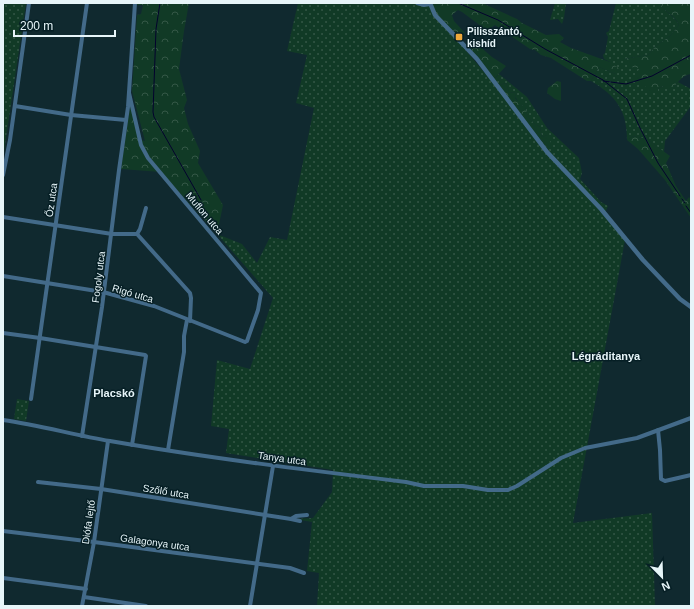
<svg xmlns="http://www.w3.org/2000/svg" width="694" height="609" font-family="Helvetica,sans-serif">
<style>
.grass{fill:url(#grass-dots)}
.forest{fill:url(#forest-crowns)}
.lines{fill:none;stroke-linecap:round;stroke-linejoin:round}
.stream{stroke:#03022d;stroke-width:1}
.minor{stroke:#436a89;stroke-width:4}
.tertiary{stroke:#436a89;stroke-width:4.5}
.poi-dot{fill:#eda83b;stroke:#061f25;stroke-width:1.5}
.labels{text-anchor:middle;stroke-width:3;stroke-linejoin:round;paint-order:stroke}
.poi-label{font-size:10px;font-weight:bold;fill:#e7f5f9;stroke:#061f25;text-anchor:start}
.street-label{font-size:10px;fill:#e7f5f9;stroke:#061f25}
.neighbourhood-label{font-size:11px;font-weight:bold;fill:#e7f5f9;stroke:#061f25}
</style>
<defs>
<pattern id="grass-dots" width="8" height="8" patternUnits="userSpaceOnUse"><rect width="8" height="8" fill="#113a26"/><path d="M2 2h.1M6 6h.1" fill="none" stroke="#345746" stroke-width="1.8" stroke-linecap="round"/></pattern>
<pattern id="forest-crowns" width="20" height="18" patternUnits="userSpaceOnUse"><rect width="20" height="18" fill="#113a26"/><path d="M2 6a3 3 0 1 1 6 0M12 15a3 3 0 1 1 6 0" fill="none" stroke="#345746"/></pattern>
</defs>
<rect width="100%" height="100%" fill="#10292f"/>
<!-- grass -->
<g class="grass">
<polygon points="3,3 26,3 3,158"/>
<path d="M298 3H426L547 147V135L542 137 540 127C531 122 527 117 525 107L521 105 515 97 516 93 509 92 506 83 499 85 494 79 499 74 527 97 547 128 579 158 582 173 580 179 601 202 608 206 604 215 625 240 573 523 652 513 655 606H317L319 573 307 571 312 522 295 519 313 518 332 492 333 470 226 453 229 429 211 426 217 360 250 369 273 298 217 234 242 244 257 263 270 237 287 240 314 108 296 103 307 55 287 51Z"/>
<polygon points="555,3 566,3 564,18 562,24 558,19 550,20"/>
<path d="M616 3H660C665 13 673 14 679 25L670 36 656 46 648 55 624 59 640 67 644 85 658 89 663 86 674 87 678 82 691 89V106L665 141 664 152 647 139 633 136 627 140C627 110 616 96 591 81L599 67 616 74 610 62 604 59 603 55 605 53 608 37 606 33 609 31Z"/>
<polygon points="17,399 29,401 26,421 14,419"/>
</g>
<!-- forest -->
<g class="forest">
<polygon points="137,3 189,3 184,31 179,69 187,100 184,108 188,124 200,151 198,163 223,205 217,234 161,172 121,169 131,100 141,140 145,141 132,91 137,15 141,14 143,5 137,5"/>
<path d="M431 3H482L517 19 522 23 546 35 559 34 564 38 560 42 571 48 610 62 621 70 616 74 599 67 591 81H587L551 58 541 55 535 50 530 49 495 25 486 31 485 29 462 12 458 10 452 15 454 21 465 33 461 36C457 32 452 31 447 27 440 22 433 12 431 3Z"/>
<path d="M660 3H691V74C683 75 679 81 674 87L667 88 663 86 658 89V91H649L644 85 637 83 635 75 640 68 630 67 624 59 648 55 656 46 670 36 679 25C674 14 665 13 660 3Z"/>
<polygon points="471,39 492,57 506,66 494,79 466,43"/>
<polygon points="557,81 561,82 561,101 555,99 547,93 548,88"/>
<path d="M506 83 509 92 516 93 515 98 518 101 522 100 523 103 521 105 525 106C527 117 531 122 540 127L542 137 547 135 551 143 547 147 521 117 499 85Z"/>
<polygon points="633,136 647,139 670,156 666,163 676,186 686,201 689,197 691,200 691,218 665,180 638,149 627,140"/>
</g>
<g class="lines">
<!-- stream -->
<g class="stream">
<polyline points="160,3 156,29 153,112 154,117 201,200"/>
<polyline points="458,3 498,20 545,49 603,80 627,99 640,128 658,163 680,196"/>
<polyline points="603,81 626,84 652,76 691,55"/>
<polyline points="682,199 685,203"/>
<polyline points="686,206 691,213"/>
</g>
<!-- minor -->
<g class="minor">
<polyline points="417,3 424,5 430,4"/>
<polyline points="15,106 71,115 126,120"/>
<polyline points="3,175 10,140 29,3"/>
<polyline points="3,217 112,234 137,234 190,293 191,298 190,321"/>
<polyline points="137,234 140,229 146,208"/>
<polyline points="3,276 103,292 154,306 245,342 247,341 258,310 261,293 148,158 141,145 129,93"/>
<polyline points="3,333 40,338 145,355 146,356 132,445"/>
<polyline points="31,399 87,3"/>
<path d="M3 420C39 425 74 435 110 441 208 458 307 470 406 482L424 486H463L488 490H508L517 486 561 458 585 448 637 438 691 418"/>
<polyline points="658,430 660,450 661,479 665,481 691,475"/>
<polyline points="82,436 102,307 119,170 128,107 135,3"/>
<polyline points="168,450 184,352 184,336 187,320"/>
<polyline points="38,482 101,489 291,519 296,516 307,515"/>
<polyline points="291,519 300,521"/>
<polyline points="3,531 94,542 290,568 304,573"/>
<polyline points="3,578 86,589"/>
<polyline points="84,597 146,606"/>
<polyline points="82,606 94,542 108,441"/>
<polyline points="250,606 273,466"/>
</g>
<!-- tertiary -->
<polyline class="tertiary" points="430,3 435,15 477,59 547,152 601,209 643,260 680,299 691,307"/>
</g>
<!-- markers -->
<rect class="poi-dot" x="455" y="33" width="8" height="8" rx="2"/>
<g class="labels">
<!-- poi labels -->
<g class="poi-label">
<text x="467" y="35">Pilisszántó,<tspan x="467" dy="12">kishíd</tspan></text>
</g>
<!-- street labels -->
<g class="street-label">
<text transform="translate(51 200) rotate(-82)" y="4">Őz utca</text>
<text transform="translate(205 213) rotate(50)" y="4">Muflon utca</text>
<text transform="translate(98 277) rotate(-83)" y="4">Fogoly utca</text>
<text transform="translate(133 293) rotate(16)" y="4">Rigó utca</text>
<text transform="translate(282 458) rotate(8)" y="4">Tanya utca</text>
<text transform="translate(166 491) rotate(9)" y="4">Szőlő utca</text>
<text transform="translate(88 522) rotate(-82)" y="4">Diófa lejtő</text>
<text transform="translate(155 542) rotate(8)" y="4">Galagonya utca</text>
</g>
<!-- neighbourhood labels -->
<g class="neighbourhood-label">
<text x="606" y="360">Légráditanya</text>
<text x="114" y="397">Placskó</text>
</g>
</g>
<!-- border -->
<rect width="694" height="609" fill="none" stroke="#e7f5f9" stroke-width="8"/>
<!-- north arrow -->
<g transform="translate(662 577) rotate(157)" stroke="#061f25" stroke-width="3" paint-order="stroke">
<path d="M0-3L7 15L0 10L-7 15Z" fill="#e7f5f9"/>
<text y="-6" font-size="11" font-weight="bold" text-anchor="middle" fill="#e7f5f9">N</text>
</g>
<!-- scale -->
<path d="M14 30v6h101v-6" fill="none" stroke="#e7f5f9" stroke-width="2"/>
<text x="20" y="30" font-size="12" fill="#e7f5f9" stroke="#061f25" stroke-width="3" paint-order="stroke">200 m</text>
</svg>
